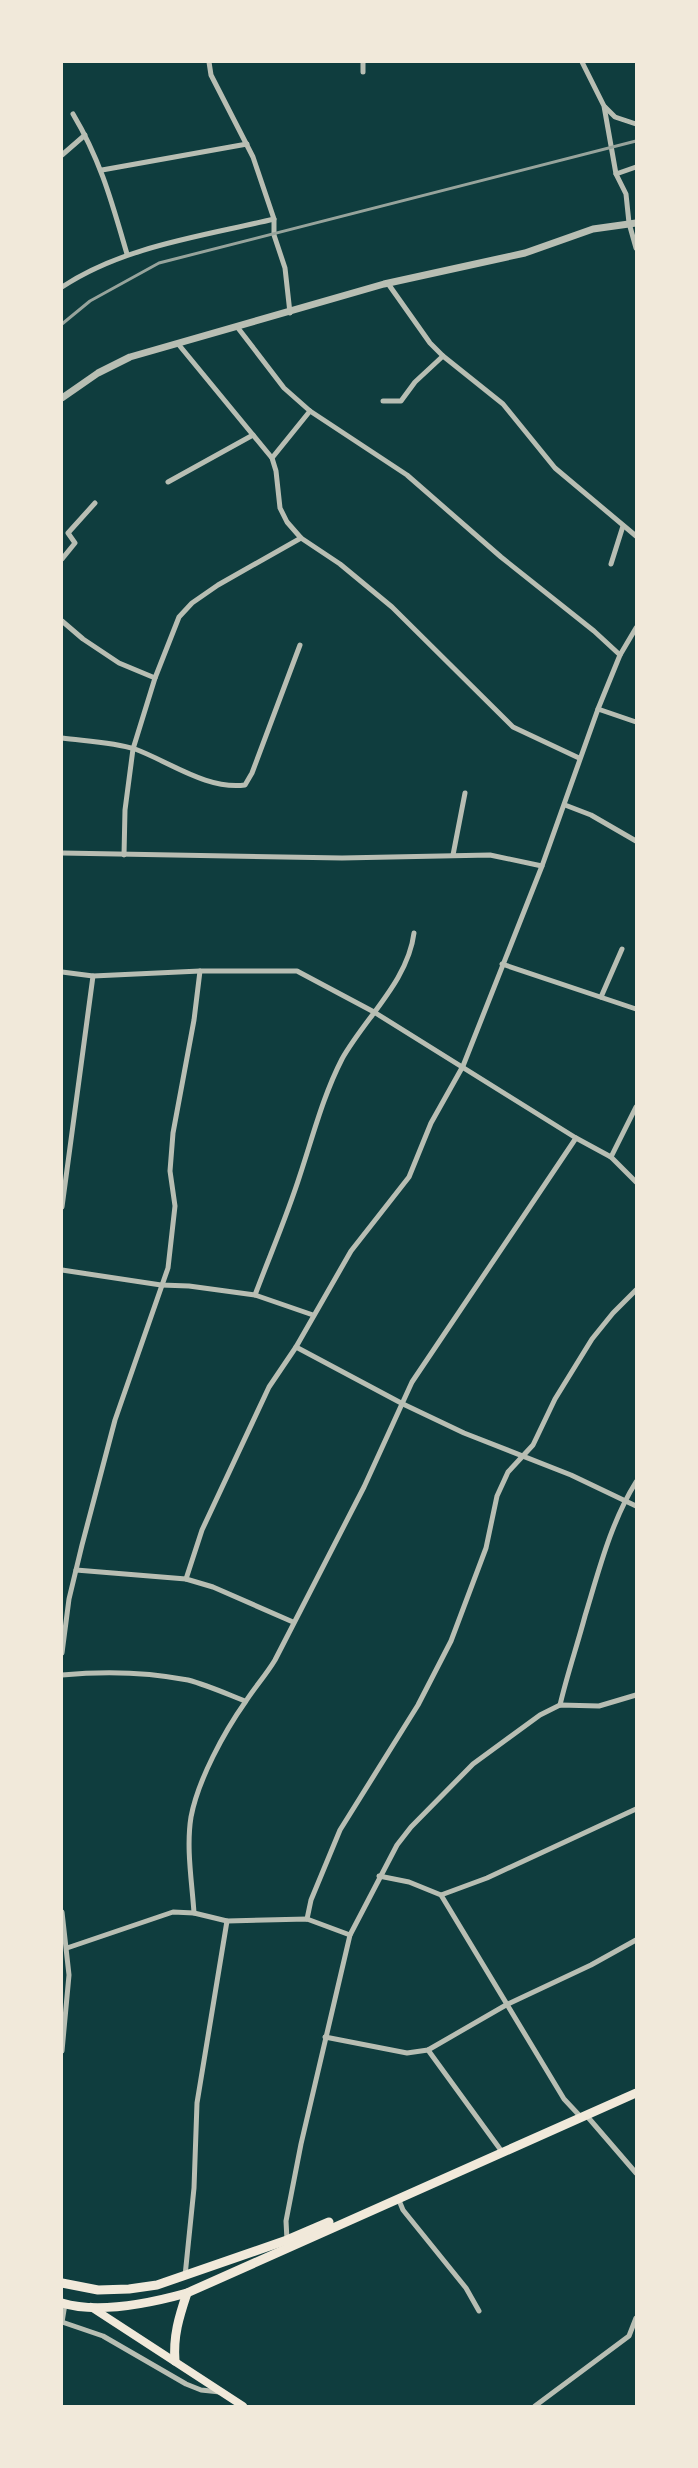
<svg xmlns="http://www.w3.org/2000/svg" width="698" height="2468" font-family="Manrope,sans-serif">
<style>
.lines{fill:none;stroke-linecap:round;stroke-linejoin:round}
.minor{stroke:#b8beb3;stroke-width:5}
.tertiary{stroke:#b8beb3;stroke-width:7}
.secondary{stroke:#f1e9da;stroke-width:8}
.primary{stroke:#f1e9da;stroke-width:9}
.rail{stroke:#97a49c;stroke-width:3}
</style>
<rect width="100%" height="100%" fill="#0f3d3e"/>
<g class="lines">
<!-- minor -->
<g class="minor">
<polyline points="209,62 211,75 253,157 274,219 274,235 285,268 290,313"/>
<polyline points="363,62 363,72"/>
<polyline points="582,62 604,106 616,174 626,194 629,223 636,248"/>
<polyline points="605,107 615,117 636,124"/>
<path d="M73 114C101 161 112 203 127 254"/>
<polyline points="62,155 85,135"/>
<polyline points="102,170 247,144"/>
<polyline points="616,174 636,167"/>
<polyline points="389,285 430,343 443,356 503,404 555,468 636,536"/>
<path d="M62 287C124 246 203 236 274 219"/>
<polyline points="238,328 284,388 310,411 407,475 501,557 594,631 620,655"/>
<polyline points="179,345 272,458 276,471 280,508 287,522 301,538 340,564 392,607 513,727 579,758"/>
<polyline points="383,401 401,401 415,382 443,356"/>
<polyline points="272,458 310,411"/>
<polyline points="168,482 253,435"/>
<polyline points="62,559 75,543 68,533 95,503"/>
<polyline points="611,564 623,526"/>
<polyline points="62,621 83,639 119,663 155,678"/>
<polyline points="598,709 636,722"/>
<path d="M62 738C85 741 113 742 135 749 170 762 207 790 245 785L252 773 300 645"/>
<polyline points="565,805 591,815 636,841"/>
<polyline points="62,853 342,858 490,855 542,866"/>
<polyline points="124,855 125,810 133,749 155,678 179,617 192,603 218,585 301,538"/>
<polyline points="453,855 465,793"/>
<polyline points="502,964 636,1009"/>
<polyline points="62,972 93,976 200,971 297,971 374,1012 576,1138 611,1157 636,1182"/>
<polyline points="601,997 622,949"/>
<polyline points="611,1157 636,1107"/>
<polyline points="62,1207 93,976"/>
<polyline points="62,1270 161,1285 189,1286 255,1295 313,1315"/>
<path d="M255 1295C270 1255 287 1216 300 1175 313 1136 323 1096 342 1059 365 1018 408 981 414 933"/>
<polyline points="296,1347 403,1404 464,1433 571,1475 636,1506"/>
<polyline points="76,1570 186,1579 213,1587 293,1622"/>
<polyline points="186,1579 202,1530 269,1387 296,1347 351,1251 409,1177 431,1123 463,1066 542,866 598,709 620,655 636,628"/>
<polyline points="62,1653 69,1599 82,1545 115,1420 168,1268 175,1206 170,1171 173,1133 194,1020 200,971"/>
<path d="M62 1675C103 1671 147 1672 188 1680 207 1685 227 1694 245 1701"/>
<path d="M560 1705C567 1675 577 1646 585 1616 599 1570 611 1522 636 1482"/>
<polyline points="379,1876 409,1882 441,1895 564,2099 579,2115"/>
<polyline points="441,1895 487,1878 636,1809"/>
<polyline points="62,1912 69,1975 62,2051"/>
<path d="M194 1913C192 1882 186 1848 191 1817 198 1780 224 1732 246 1701 255 1687 266 1675 275 1660L364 1487 412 1382 576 1138"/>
<polyline points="307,1919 311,1900 340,1830 418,1705 451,1641 486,1548 497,1496 508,1472 533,1445 555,1399 592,1339 613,1313 636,1290"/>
<polyline points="67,1948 173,1912 194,1913 227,1921 307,1919 350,1935"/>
<polyline points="325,2037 407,2053 428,2050 506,2005 591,1965 636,1940"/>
<polyline points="428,2050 500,2149"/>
<polyline points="586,2115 636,2173"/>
<polyline points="398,2198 403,2210 466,2288 479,2311"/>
<polyline points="287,2240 286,2221 301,2144 350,1935 397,1845 411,1827 473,1764 540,1715 560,1705 599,1706 636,1695"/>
<polyline points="185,2276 194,2188 197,2103 227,1921"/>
<polyline points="62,2322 103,2336 186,2384 201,2390 220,2392"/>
<polyline points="62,2322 65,2304"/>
<polyline points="535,2406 629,2336 636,2318"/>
</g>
<!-- tertiary -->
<polyline class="tertiary" points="62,398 98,373 130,357 384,284 525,253 593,229 636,223"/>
<!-- secondary -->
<polyline class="secondary" points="91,2307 243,2406"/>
<!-- primary -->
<g class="primary">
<polyline points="62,2283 98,2290 129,2289 157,2285 287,2240 329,2222"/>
<path d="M62 2303C98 2314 151 2303 187 2293L636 2093"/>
<path d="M175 2361C173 2336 179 2317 187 2293"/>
</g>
<!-- rail -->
<polyline class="rail" points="62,324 90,301 159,263 636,141"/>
</g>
<!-- border -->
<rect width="698" height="2468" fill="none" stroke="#f1e9da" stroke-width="126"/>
</svg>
